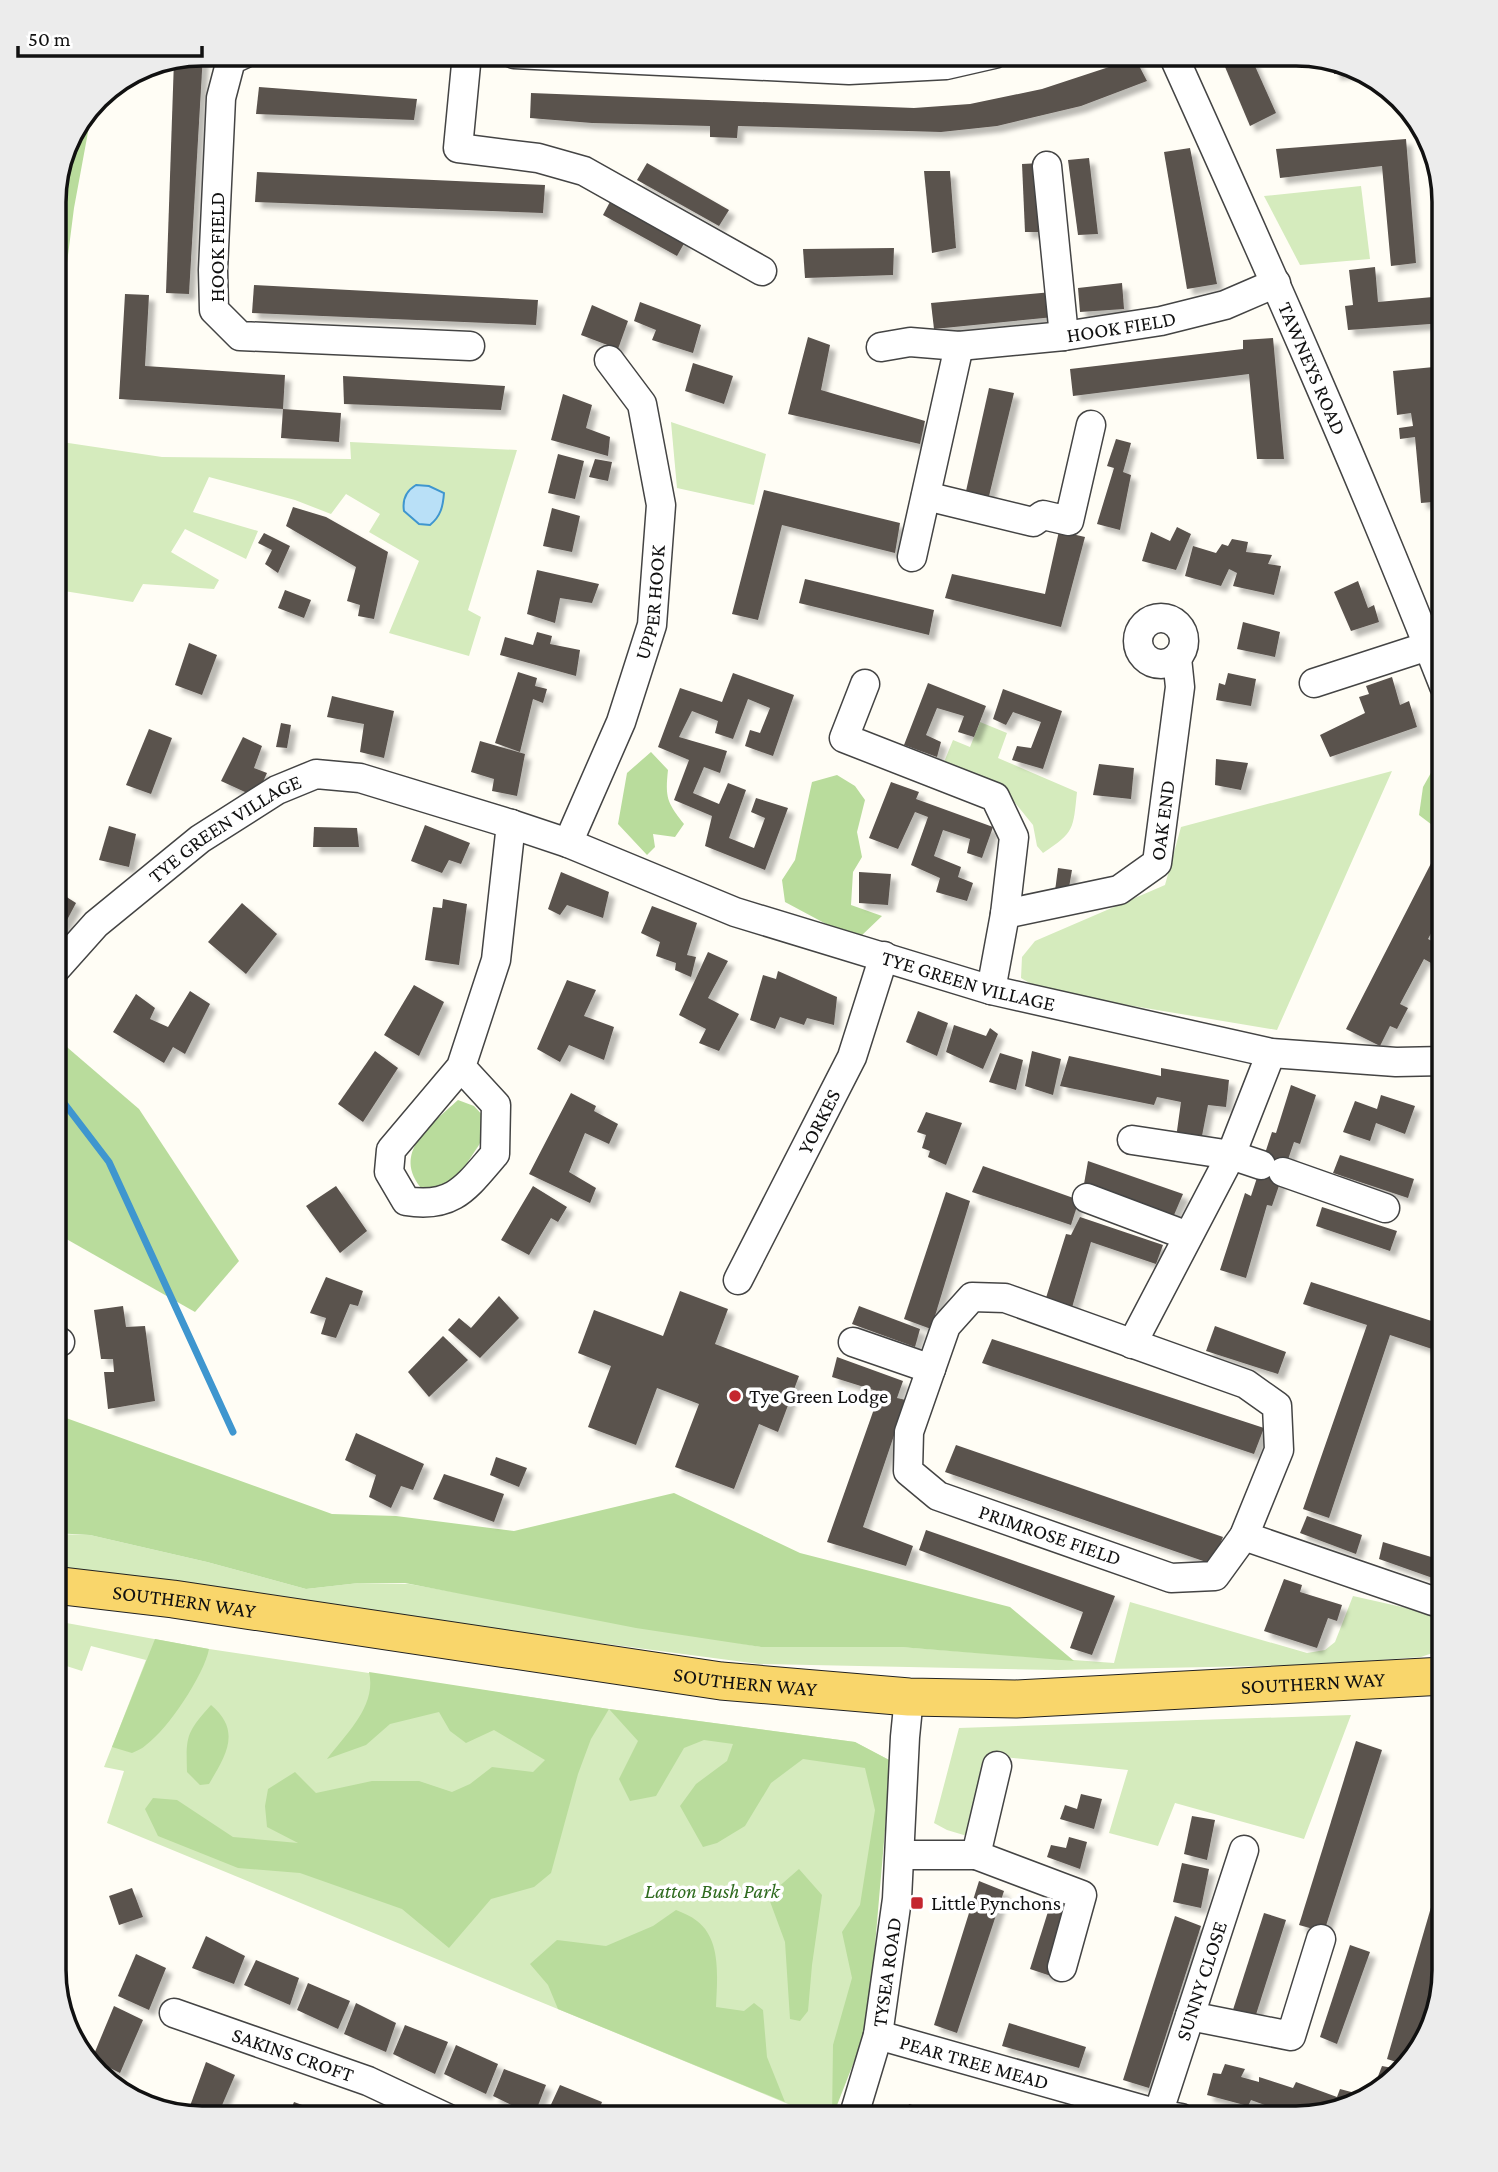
<svg xmlns="http://www.w3.org/2000/svg" width="1498" height="2172" font-family="'Crimson Pro',serif">
<style>
.green{fill:#d5ebbd}
.forest{fill:#b9dc9c}
.water{fill:#b9e0f7;stroke:#3f96cf;stroke-width:2}
.lines{fill:none;stroke-linecap:round;stroke-linejoin:round}
.stream{stroke:#3f96cf;stroke-width:7}
.building{fill:#5a524d;filter:url(#shadow)}
.minor-casing{stroke:#444;stroke-width:31}
.major-casing{stroke:#222;stroke-width:39}
.minor{stroke:#fff;stroke-width:28}
.major{stroke:#f9d66b;stroke-width:37}
.poi-dot{fill:#c4262e;stroke:#fff;stroke-width:2.5}
.labels{text-anchor:middle;stroke-width:7;stroke-linejoin:round;paint-order:stroke}
.street-label{font-size:21px;fill:#111;stroke:#fff}
.poi-label{font-size:21px;fill:#111;stroke:#fff;text-anchor:start}
.park-label{font-size:21px;font-style:italic;fill:#2f6b1f;stroke:#fff}
.rim{fill:none;stroke:#111;stroke-width:3.5}
</style>
<defs>
<filter id="shadow"><feDropShadow dx="6" dy="6" stdDeviation="2" flood-color="#0004"/></filter>
</defs>
<rect width="100%" height="100%" fill="#fffdf5"/>
<!-- green -->
<g class="green">
<polygon points="1361,186 1370,259 1300,265 1264,196"/>
<polygon points="671,422 766,454 754,505 677,488"/>
<polygon points="55,441 162,457 351,459 350,442 517,450 468,610 481,617 469,656 389,633 419,561 369,532 380,514 346,494 331,514 295,500 209,477 193,512 258,531 246,559 185,529 171,552 219,580 214,589 143,584 133,602 64,591 66,574 55,482"/>
<path d="M980 722 1007 733 998 758 1077 792C1073 829 1075 832 1043 853L1037 846 1033 825 1007 793 942 767 953 740 970 747Z"/>
<polygon points="1392,771 1277,1030 1043,991 1021,978 1022,957 1035,941 1165,885 1181,827"/>
<polygon points="54,1534 90,1535 207,1562 306,1589 359,1583 409,1584 761,1647 900,1647 1114,1663 1130,1602 1307,1653 1325,1650 1335,1642 1353,1596 1442,1616 1444,1614 1444,1649 1421,1657 1311,1665 1057,1670 759,1664 54,1571"/>
<polygon points="61,1622 209,1649 609,1709 855,1742 891,1761 832,2118 822,2118 107,1823 124,1771 104,1767 146,1660 91,1646 82,1671 54,1662 54,1642"/>
<polygon points="1351,1715 1304,1839 1175,1803 1158,1846 1109,1833 1128,1770 1004,1757 967,1836 947,1830 934,1823 959,1728"/>
</g>
<!-- forest -->
<g class="forest">
<polygon points="93,105 74,208 55,357 55,194 66,146"/>
<polygon points="55,483 66,574 54,674"/>
<path d="M651 752 668 770C665 798 667 802 684 824L675 837 653 834 655 847 647 855 618 824 627 773Z"/>
<polygon points="1441,755 1444,756 1444,831 1440,831 1419,815 1423,787"/>
<polygon points="837,775 855,786 865,800 857,832 862,857 853,872 851,905 882,916 860,937 828,925 785,902 782,880 795,860 812,782"/>
<polygon points="54,1036 139,1109 239,1261 195,1312 54,1232"/>
<path d="M458 1100 474 1106 485 1118V1132L479 1145 453 1184 423 1190C390 1153 431 1125 458 1100Z"/>
<polygon points="55,1414 332,1514 396,1516 514,1531 674,1493 800,1553 1010,1607 1074,1661 900,1647 761,1647 636,1628 405,1583 359,1583 306,1589 207,1562 90,1535 54,1533"/>
<path d="M155 1639 209 1649C204 1675 168 1729 146 1745 142 1749 136 1751 132 1753L112 1747Z"/>
<path d="M369 1672 609 1709 855 1742 891 1761 868 2026 832 2118 833 2045 852 1978 842 1932 860 1905 875 1810 865 1768 803 1759 771 1783 745 1826 717 1843 703 1847 680 1806 696 1784 727 1761 733 1744 704 1740 684 1748 656 1796 630 1801 619 1779 638 1741 609 1709 591 1739 578 1774 551 1873 534 1887 491 1899 449 1948 402 1909 300 1873 238 1868 158 1836 145 1809 153 1798 177 1800 233 1837 298 1843 267 1827 265 1806 268 1789 295 1772 316 1793 372 1781H419L452 1792 470 1784 492 1767 533 1772 545 1760 494 1730 466 1743 450 1731 439 1712 390 1724 366 1745 327 1759C346 1734 377 1706 369 1672Z"/>
<path d="M211 1705C242 1731 226 1755 209 1784L200 1785 187 1772C186 1736 186 1733 211 1705Z"/>
<polygon points="799,1869 822,1895 812,1965 808,2011 800,2021 790,2019 785,1942 768,1896"/>
<path d="M676 1910C683 1913 691 1916 697 1921 722 1940 717 1979 716 2007L744 2011 754 2003 763 2010 767 2057 785 2102 558 2009 548 1985 530 1964 557 1940 606 1946 653 1926Z"/>
</g>
<!-- water -->
<path class="water" d="M416 485 429 486 444 493C443 506 441 516 430 525L419 524 404 511C402 499 406 491 416 485Z"/>
<g class="lines">
<!-- stream -->
<polyline class="stream" points="54,1090 109,1162 233,1432"/>
</g>
<!-- building -->
<g class="building">
<polygon points="203,54 189,294 166,293 174,60"/>
<polygon points="1220,55 1250,55 1276,113 1250,126"/>
<polygon points="1134,56 1147,81 1081,106 997,126 941,132 738,126 737,138 710,137 710,126 592,123 530,118 531,93 914,108 970,104 1042,89 1112,66"/>
<polygon points="1333,63 1361,72 1334,74"/>
<polygon points="259,87 417,99 414,120 256,114"/>
<polygon points="1406,139 1416,263 1391,266 1382,166 1280,178 1276,149"/>
<polygon points="1190,148 1217,284 1187,289 1164,152"/>
<polygon points="1089,158 1098,234 1078,235 1068,160"/>
<polygon points="647,163 729,210 719,226 637,180"/>
<polygon points="1041,163 1045,232 1025,232 1022,164"/>
<polygon points="924,171 950,171 956,248 932,253"/>
<polygon points="257,172 545,185 543,213 255,202"/>
<polygon points="612,198 686,240 677,256 603,215"/>
<polygon points="894,248 893,275 805,278 803,249"/>
<polygon points="1375,267 1378,302 1444,296 1444,323 1348,330 1345,306 1353,305 1349,270"/>
<polygon points="1122,283 1124,309 1080,312 1078,288"/>
<polygon points="254,285 538,300 536,325 252,313"/>
<polygon points="1063,291 1064,316 934,329 931,303"/>
<polygon points="125,294 149,295 145,366 285,375 283,409 119,399"/>
<polygon points="640,302 701,325 693,353 652,340 656,330 634,321"/>
<polygon points="592,305 628,321 618,349 581,335"/>
<polygon points="808,337 830,345 821,390 925,421 920,444 788,414"/>
<polygon points="1273,338 1284,459 1257,459 1249,374 1073,396 1070,369 1243,349 1243,340"/>
<polygon points="693,363 733,376 724,404 685,391"/>
<polygon points="1444,366 1444,501 1421,503 1415,437 1400,439 1399,428 1413,426 1411,413 1397,415 1393,371"/>
<polygon points="343,376 505,386 501,410 344,404"/>
<polygon points="989,388 1014,393 989,496 966,491"/>
<polygon points="563,394 592,405 586,428 610,437 608,456 551,440"/>
<polygon points="283,409 341,413 339,442 281,438"/>
<polygon points="1116,439 1131,443 1123,472 1131,475 1120,530 1097,524 1114,468 1107,466"/>
<polygon points="558,454 584,461 575,499 548,493"/>
<polygon points="595,459 612,462 608,481 589,477"/>
<polygon points="764,490 900,523 895,553 782,525 758,620 732,614"/>
<polygon points="293,507 326,517 388,552 374,619 358,616 360,605 347,601 356,567 286,526"/>
<polygon points="552,508 580,516 572,552 543,546"/>
<polygon points="1177,527 1191,534 1176,570 1142,561 1151,532 1170,541"/>
<polygon points="1059,531 1085,537 1061,627 945,598 952,574 1045,594"/>
<polygon points="264,533 290,546 278,573 265,564 272,550 258,543"/>
<polygon points="1232,539 1248,542 1246,552 1272,555 1268,564 1281,566 1274,595 1233,586 1237,573 1229,569 1221,586 1185,576 1193,546 1216,553 1222,544 1228,546"/>
<polygon points="537,570 599,584 592,603 560,598 555,623 527,614"/>
<polygon points="805,579 934,610 929,635 799,603"/>
<polygon points="1358,581 1368,608 1374,605 1379,622 1351,631 1334,592"/>
<polygon points="285,590 311,600 304,618 278,608"/>
<polygon points="1243,622 1280,632 1275,657 1237,649"/>
<polygon points="537,632 552,636 550,644 580,650 576,676 500,655 505,637 533,645"/>
<polygon points="189,643 217,655 202,695 175,685"/>
<polygon points="518,672 537,678 535,686 547,689 543,703 533,699 520,752 495,743"/>
<polygon points="733,673 794,695 773,756 745,746 750,730 760,733 770,708 748,699 733,739 715,733 718,721 692,711 679,737 727,751 720,773 704,767 693,793 719,804 728,783 746,790 729,838 754,848 765,818 751,812 756,798 788,808 765,870 705,846 712,816 674,800 689,760 658,747 680,688 722,702"/>
<polygon points="1228,673 1256,679 1251,706 1216,700 1219,683 1225,685"/>
<polygon points="1392,677 1400,705 1409,701 1417,727 1330,757 1320,735 1365,713 1359,697 1369,694 1366,686"/>
<polygon points="928,683 986,706 974,737 958,732 964,716 937,708 926,735 941,742 937,757 904,745"/>
<polygon points="1003,689 1062,711 1043,769 1012,760 1017,746 1031,748 1041,722 1013,712 1006,725 993,719"/>
<polygon points="332,696 394,711 384,758 360,752 364,724 327,717"/>
<polygon points="281,723 291,725 287,748 276,747"/>
<polygon points="149,729 172,738 151,794 126,785"/>
<polygon points="243,737 262,746 254,768 267,773 256,797 221,781"/>
<polygon points="480,741 525,754 517,796 492,791 494,779 471,772"/>
<polygon points="1216,759 1248,763 1241,790 1215,785"/>
<polygon points="1099,764 1134,768 1131,799 1093,795"/>
<polygon points="891,782 919,792 916,799 993,827 982,858 967,853 970,839 943,830 934,856 961,867 958,877 973,883 967,901 936,892 940,878 911,865 928,817 915,812 898,849 869,838"/>
<polygon points="425,825 470,843 461,864 449,860 442,873 411,861"/>
<polygon points="109,826 136,834 129,867 99,860"/>
<polygon points="314,827 357,828 359,847 313,847"/>
<polygon points="1444,838 1444,909 1428,939 1440,945 1431,963 1424,959 1400,1004 1408,1008 1397,1029 1390,1026 1380,1046 1346,1029"/>
<polygon points="1058,868 1072,870 1068,893 1055,891"/>
<polygon points="561,872 609,892 603,918 567,905 560,915 548,909"/>
<polygon points="859,872 891,874 888,905 859,903"/>
<polygon points="54,889 76,903 58,937 54,935"/>
<polygon points="443,899 467,904 459,965 425,960 433,907 442,908"/>
<polygon points="242,903 277,934 246,974 208,942"/>
<polygon points="652,906 697,923 687,955 696,957 691,977 675,970 676,963 656,956 660,942 641,933"/>
<polygon points="708,952 728,961 708,998 739,1014 719,1051 699,1043 706,1029 679,1015"/>
<polygon points="778,971 837,997 834,1025 807,1018 804,1025 780,1017 775,1029 750,1020 763,975 776,979"/>
<polygon points="567,980 596,990 584,1016 614,1027 604,1060 569,1045 560,1062 537,1049"/>
<polygon points="414,985 444,1002 419,1056 384,1035"/>
<polygon points="190,991 210,1004 185,1054 173,1047 164,1063 113,1032 136,994 155,1008 150,1019 168,1027"/>
<polygon points="918,1011 948,1023 937,1056 906,1042"/>
<polygon points="954,1025 986,1036 990,1028 998,1034 983,1069 946,1052"/>
<polygon points="375,1051 398,1068 363,1122 338,1104"/>
<polygon points="1032,1051 1061,1059 1053,1095 1025,1086"/>
<polygon points="1000,1053 1023,1060 1016,1090 989,1082"/>
<polygon points="1069,1056 1161,1076 1161,1068 1229,1080 1226,1107 1208,1105 1201,1141 1176,1138 1181,1102 1157,1097 1154,1105 1060,1086"/>
<polygon points="1291,1085 1316,1095 1300,1144 1294,1142 1272,1206 1267,1205 1246,1278 1220,1270 1245,1193 1251,1196 1272,1132 1276,1133"/>
<polygon points="571,1093 596,1106 594,1111 618,1124 609,1144 585,1133 569,1172 596,1188 590,1203 529,1174"/>
<polygon points="1381,1095 1415,1106 1405,1134 1376,1123 1370,1141 1343,1132 1355,1101 1377,1109"/>
<polygon points="926,1112 962,1123 946,1165 928,1157 930,1151 922,1148 926,1135 917,1132"/>
<polygon points="1340,1155 1414,1179 1408,1198 1333,1173"/>
<polygon points="1088,1161 1183,1194 1174,1215 1084,1184"/>
<polygon points="983,1166 1079,1200 1071,1225 972,1192"/>
<polygon points="336,1186 367,1231 340,1253 306,1206"/>
<polygon points="533,1186 567,1207 558,1222 551,1218 529,1255 501,1240"/>
<polygon points="946,1192 970,1201 931,1329 904,1319"/>
<polygon points="1322,1207 1397,1231 1390,1251 1316,1226"/>
<polygon points="1080,1217 1163,1245 1156,1264 1091,1242 1071,1311 1045,1301 1066,1234 1071,1235"/>
<polygon points="326,1277 363,1291 358,1306 350,1304 336,1338 321,1334 326,1318 310,1313"/>
<polygon points="1311,1282 1444,1325 1444,1353 1390,1335 1329,1518 1303,1509 1367,1325 1303,1304"/>
<polygon points="680,1291 728,1309 715,1344 799,1376 778,1432 759,1424 734,1489 675,1467 699,1404 657,1388 636,1445 588,1427 611,1366 578,1353 594,1310 663,1336"/>
<polygon points="499,1296 519,1318 480,1358 448,1330 459,1318 471,1328"/>
<polygon points="123,1306 126,1327 145,1326 155,1401 108,1409 104,1372 114,1372 113,1359 101,1359 94,1310"/>
<polygon points="859,1306 920,1329 915,1347 852,1324"/>
<polygon points="1215,1326 1286,1352 1278,1374 1206,1351"/>
<polygon points="443,1336 468,1360 429,1397 408,1372"/>
<polygon points="992,1339 1264,1428 1254,1454 982,1363"/>
<polygon points="837,1357 903,1381 897,1398 906,1400 863,1527 913,1546 906,1566 827,1542 880,1392 832,1377"/>
<polygon points="356,1433 424,1464 413,1490 401,1486 391,1508 369,1497 376,1475 345,1460"/>
<polygon points="956,1445 1223,1537 1212,1564 945,1472"/>
<polygon points="496,1457 527,1468 519,1487 490,1475"/>
<polygon points="444,1474 504,1494 494,1522 433,1499"/>
<polygon points="1307,1516 1362,1535 1356,1554 1300,1533"/>
<polygon points="1443,1524 1444,1525 1444,1555 1434,1552"/>
<polygon points="926,1530 1115,1596 1092,1655 1070,1648 1083,1612 919,1550"/>
<polygon points="1383,1542 1444,1561 1444,1582 1379,1559"/>
<polygon points="1284,1579 1302,1585 1300,1592 1342,1605 1337,1621 1328,1618 1317,1648 1264,1631"/>
<polygon points="1356,1741 1382,1750 1324,1932 1299,1925"/>
<polygon points="1081,1794 1102,1799 1094,1829 1060,1819 1065,1805 1077,1809"/>
<polygon points="1192,1816 1215,1820 1207,1860 1184,1854"/>
<polygon points="1069,1837 1087,1842 1080,1869 1047,1857 1051,1845 1066,1848"/>
<polygon points="1182,1863 1209,1869 1201,1908 1173,1902"/>
<polygon points="1443,1866 1444,1962 1418,2049 1403,2064 1387,2059"/>
<polygon points="979,1881 1004,1891 957,2033 934,2025"/>
<polygon points="132,1888 143,1917 119,1925 109,1896"/>
<polygon points="1051,1902 1070,1908 1051,1976 1030,1969"/>
<polygon points="1264,1913 1286,1920 1253,2024 1231,2016"/>
<polygon points="1175,1916 1201,1926 1149,2088 1123,2080"/>
<polygon points="206,1936 245,1956 234,1984 192,1968"/>
<polygon points="1350,1945 1370,1952 1337,2044 1320,2037"/>
<polygon points="136,1954 166,1968 149,2010 118,1996"/>
<polygon points="256,1960 299,1978 290,2005 244,1985"/>
<polygon points="308,1983 350,2001 338,2029 297,2010"/>
<polygon points="356,2003 396,2023 386,2052 344,2034"/>
<polygon points="114,2006 143,2020 120,2073 92,2059"/>
<polygon points="1009,2023 1086,2047 1079,2068 1002,2046"/>
<polygon points="405,2025 448,2042 435,2074 393,2054"/>
<polygon points="456,2045 498,2064 486,2094 444,2074"/>
<polygon points="206,2062 235,2075 217,2117 190,2106"/>
<polygon points="1225,2064 1245,2069 1241,2077 1259,2082 1259,2077 1293,2088 1296,2082 1337,2097 1340,2089 1370,2097 1382,2066 1398,2069 1369,2098 1311,2114 1294,2107 1290,2114 1251,2100 1248,2106 1207,2095 1213,2073 1221,2074"/>
<polygon points="504,2069 546,2085 534,2116 493,2096"/>
<polygon points="560,2085 602,2102 596,2118 561,2118 548,2111"/>
<polygon points="294,2102 335,2117 288,2117"/>
<polygon points="909,2104 932,2111 930,2118 904,2118"/>
</g>
<g class="lines">
<!-- minor casing -->
<g class="minor-casing">
<g id="minor">
<polyline points="244,54 231,60 221,98 213,270 214,310 240,336 470,346"/>
<polyline points="467,54 458,148 538,158 584,171 762,271"/>
<polyline points="514,54 849,70 946,65 994,54"/>
<path id="s1" d="M1173 55C1267 263 1360 472 1444 686"/>
<polyline points="1047,166 1064,336"/>
<path id="s2" d="M881 347 910 342 959 346 1064 336 1161 321 1225 305 1276 283"/>
<polyline points="926,496 1033,522 1043,515 1069,521 1091,425"/>
<polyline points="912,557 959,346"/>
<circle cx="1161" cy="641" r="23"/>
<polyline points="1314,683 1428,646"/>
<polyline points="865,684 844,738 995,797 1014,837 1005,914 991,990"/>
<path id="s3" d="M568 843 621 722 652 625 661 505 642 404 609 360"/>
<path id="s4" d="M1005 914 1119 890 1157 863 1180 687 1177 658"/>
<path id="s5" d="M54 971 96 924 200 839 277 790 316 774 360 778 511 824 568 843 735 912 991 990 1271 1053 1396 1062 1444 1061"/>
<path d="M461 1067 391 1150 389 1172 406 1201C454 1209 467 1186 495 1154L496 1105 461 1067 496 960 511 824"/>
<polyline points="1132,1140 1231,1155 1261,1165"/>
<polyline points="1283,1172 1385,1208"/>
<polyline points="1087,1198 1188,1236"/>
<path id="s6" d="M738 1280 852 1057 884 956"/>
<polygon points="972,1297 1005,1298 1246,1384 1277,1406 1279,1450 1244,1536 1215,1576 1171,1578 938,1496 908,1471 909,1432 946,1326"/>
<polyline points="54,1340 60,1342"/>
<polyline points="853,1342 931,1369"/>
<polyline points="1132,1344 1231,1155 1271,1053"/>
<polyline points="1244,1536 1433,1601"/>
<polyline points="900,1855 976,1855 997,1766"/>
<polyline points="976,1855 1082,1895 1062,1967"/>
<path id="s7" d="M174 2013 368 2081 447 2118"/>
<polyline points="1190,2016 1291,2036 1321,1939"/>
<path id="s8" d="M878 2035 1158 2114 1181 2118"/>
<path id="s9" d="M1158 2114 1244 1850"/>
<path id="s10" d="M853 2118 878 2035 897 1899 905 1737 909 1697"/>
</g>
</g>
<!-- major casing -->
<g class="major-casing">
<g id="major">
<path id="s11" d="M54 1585 173 1599 721 1681 909 1697 1016 1699 1444 1676"/>
</g>
</g>
<!-- minor -->
<use href="#minor" class="minor"/>
<!-- major -->
<use href="#major" class="major"/>
</g>
<!-- markers -->
<g class="poi-dot">
<circle cx="735" cy="1396" r="7"/>
<rect x="910" y="1896" width="14" height="14" rx="3.5"/>
</g>
<g class="labels">
<!-- street labels -->
<g class="street-label">
<text transform="translate(217 247) rotate(-90)" y="7">HOOK FIELD</text>
<text dy="7" stroke="none"><textPath href="#s2" startOffset="242">HOOK FIELD</textPath></text>
<text dy="7" stroke="none"><textPath href="#s1" startOffset="343">TAWNEYS ROAD</textPath></text>
<text dy="7" stroke="none"><textPath href="#s3" startOffset="256">UPPER HOOK</textPath></text>
<text dy="7" stroke="none"><textPath href="#s4" startOffset="206">OAK END</textPath></text>
<text dy="7" stroke="none"><textPath href="#s5" startOffset="224">TYE GREEN VILLAGE</textPath></text>
<text dy="7" stroke="none"><textPath href="#s5" startOffset="1017">TYE GREEN VILLAGE</textPath></text>
<text dy="7" stroke="none"><textPath href="#s6" startOffset="178">YORKES</textPath></text>
<text transform="translate(1050 1535) rotate(19)" y="7">PRIMROSE FIELD</text>
<text dy="7" stroke="none"><textPath href="#s11" startOffset="131">SOUTHERN WAY</textPath></text>
<text dy="7" stroke="none"><textPath href="#s11" startOffset="698">SOUTHERN WAY</textPath></text>
<text dy="7" stroke="none"><textPath href="#s11" startOffset="1267">SOUTHERN WAY</textPath></text>
<text dy="7" stroke="none"><textPath href="#s10" startOffset="150">TYSEA ROAD</textPath></text>
<text dy="7" stroke="none"><textPath href="#s9" startOffset="140">SUNNY CLOSE</textPath></text>
<text dy="7" stroke="none"><textPath href="#s7" startOffset="126">SAKINS CROFT</textPath></text>
<text dy="7" stroke="none"><textPath href="#s8" startOffset="100">PEAR TREE MEAD</textPath></text>
</g>
<!-- poi labels -->
<g class="poi-label">
<text x="749" y="1403">Tye Green Lodge</text>
<text x="931" y="1910">Little Pynchons</text>
</g>
<!-- park labels -->
<g class="park-label">
<text x="712" y="1898">Latton Bush Park</text>
</g>
</g>
<!-- crop -->
<path d="M0 0H1498V2172H0ZM202 66H1296A136 136 0 0 1 1432 202V1970A136 136 0 0 1 1296 2106H202A136 136 0 0 1 66 1970V202A136 136 0 0 1 202 66Z" fill="#ececec" fill-rule="evenodd"/>
<path class="rim" d="M202 66H1296A136 136 0 0 1 1432 202V1970A136 136 0 0 1 1296 2106H202A136 136 0 0 1 66 1970V202A136 136 0 0 1 202 66Z"/>
<!-- scale -->
<path d="M18 46v10h184v-10" fill="none" stroke="#111111" stroke-width="3.5"/>
<text x="28" y="46" font-size="21" fill="#111111" stroke="#ffffff" stroke-width="5" paint-order="stroke">50 m</text>
</svg>
